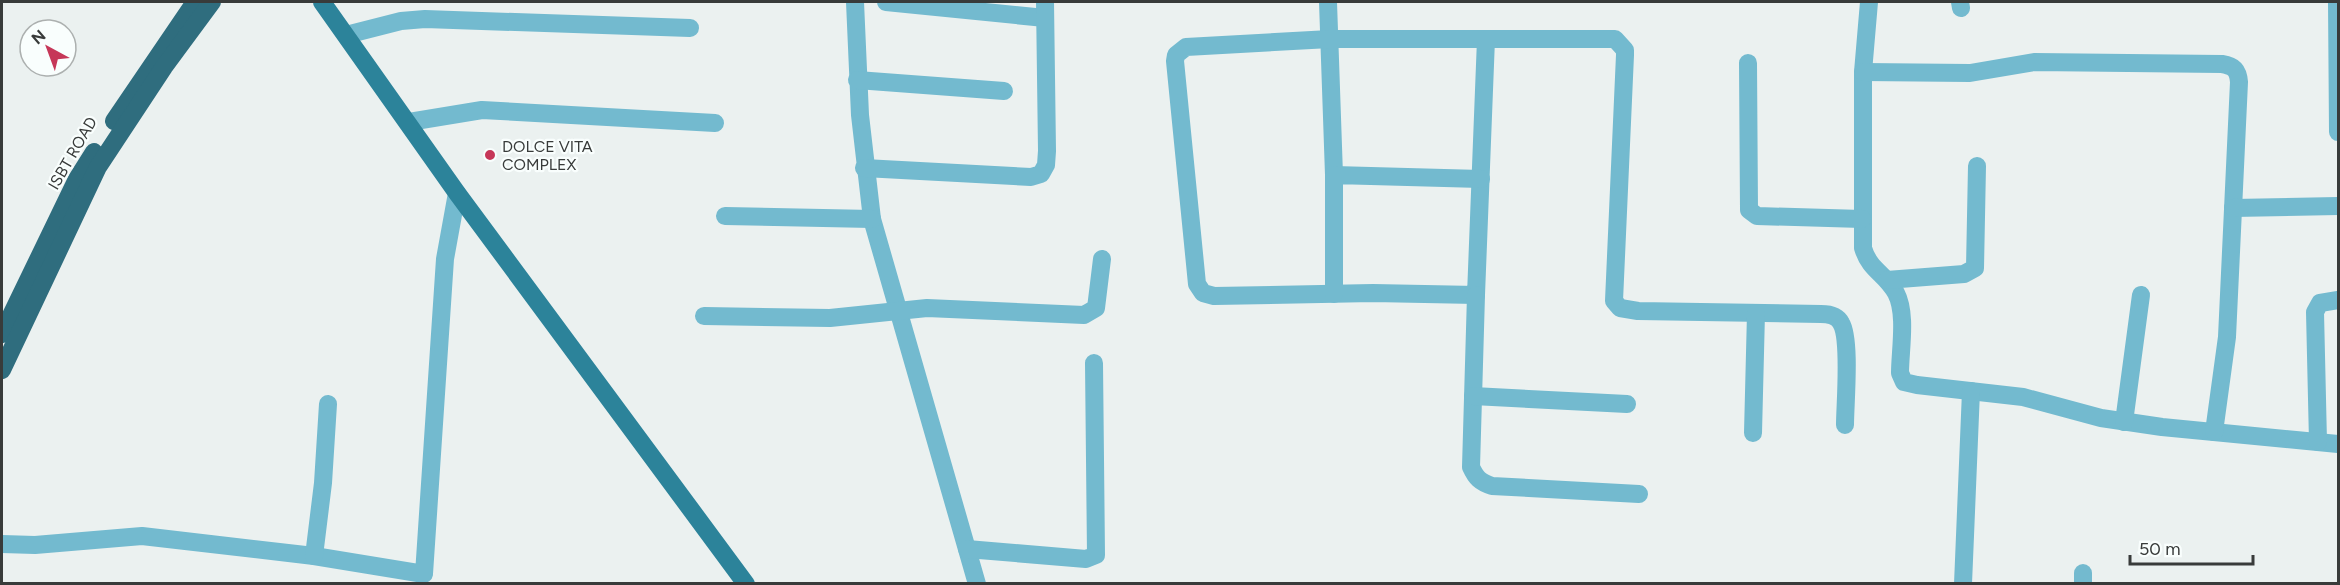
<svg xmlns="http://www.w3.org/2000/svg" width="2340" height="585" font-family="Figtree,sans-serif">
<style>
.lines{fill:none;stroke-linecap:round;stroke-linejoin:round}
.minor{stroke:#73bacf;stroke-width:18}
.major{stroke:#2c839a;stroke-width:18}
.highway{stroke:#2f6d7e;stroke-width:18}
.poi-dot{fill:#c63758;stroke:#f9fefd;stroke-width:2}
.labels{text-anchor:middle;stroke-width:4.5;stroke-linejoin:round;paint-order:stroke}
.poi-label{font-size:16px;fill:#383b3a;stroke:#f9fefd;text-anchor:start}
.street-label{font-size:16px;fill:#383b3a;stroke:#f9fefd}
</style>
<rect width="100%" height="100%" fill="#ebf1f0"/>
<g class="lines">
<!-- minor -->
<g class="minor">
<polyline points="855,2 860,115 872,219 977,584"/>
<polyline points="886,2 1045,18"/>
<polyline points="1328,2 1334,175"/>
<path d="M1869 2 1863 72V248C1870 271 1885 273 1896 293 1907 314 1900 350 1900 373L1904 382 1917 385 2023 397 2101 418 2162 427 2338 444"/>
<polyline points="1960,2 1961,8"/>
<polyline points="2337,2 2338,132"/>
<polyline points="346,35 401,21 425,19 690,28"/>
<path d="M1486 39H1330L1186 47 1176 55 1175 61 1197 284 1203 293 1214 296 1373 293 1476 295 1486 39H1615L1625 50V55L1614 301 1620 308 1638 311 1821 314C1829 314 1837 315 1841 323 1851 339 1845 404 1845 425"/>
<polyline points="1748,63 1749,210 1757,216 1862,219"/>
<path d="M1863 72 1970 73 2034 62 2222 64C2234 66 2238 70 2239 82L2227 337 2214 432"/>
<polyline points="857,80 1004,91"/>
<polyline points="409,122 482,110 715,123"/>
<polyline points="864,168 1031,177 1041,174 1046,165 1047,151 1045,2"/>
<polyline points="2233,208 2338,206"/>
<polyline points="725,216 872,219"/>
<polyline points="1887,280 1964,274 1975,268 1977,166"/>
<polyline points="1334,294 1334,175 1481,179"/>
<path d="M1476 295 1471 467C1476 478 1480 482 1492 486L1639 494"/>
<polyline points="704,316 830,318 927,308 1084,315 1096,308 1102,259"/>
<polyline points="1473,396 1627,404"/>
<polyline points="2124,422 2141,295"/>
<polyline points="1753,433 1756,313"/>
<polyline points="2318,442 2315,312 2320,303 2338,300"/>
<polyline points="2,544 35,545 142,536 314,556 424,574 445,259 457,193"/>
<polyline points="967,549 1086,559 1096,555 1094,363"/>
<polyline points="314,556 323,483 328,404"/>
<polyline points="2083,573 2083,584"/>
<polyline points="1963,584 1971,391"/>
</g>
<!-- major -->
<polyline class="major" points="322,2 457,193 746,584"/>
<!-- highway -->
<g class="highway">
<polyline points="114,121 195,2"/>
<polyline points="2,334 77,179 94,152"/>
<polyline points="2,370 98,167 164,67 212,2"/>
</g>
</g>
<!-- markers -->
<circle class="poi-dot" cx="490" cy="155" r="6"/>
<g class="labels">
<!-- poi labels -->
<g class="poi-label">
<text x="502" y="152">DOLCE VITA<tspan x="502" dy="18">COMPLEX</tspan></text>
</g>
<!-- street labels -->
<g class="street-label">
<text transform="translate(72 153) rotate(-60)" y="6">ISBT ROAD</text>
</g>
</g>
<!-- border -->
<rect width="2340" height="585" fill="none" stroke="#383b3a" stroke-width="6"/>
<!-- north arrow -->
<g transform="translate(48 48) rotate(319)"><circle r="28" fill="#f9fefd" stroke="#acb0af" stroke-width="1.5"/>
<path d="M0-4.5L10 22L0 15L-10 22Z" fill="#c63758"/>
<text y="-9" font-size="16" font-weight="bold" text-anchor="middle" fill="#383b3a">N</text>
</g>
<!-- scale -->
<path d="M2130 555v9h123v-9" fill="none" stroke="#383b3a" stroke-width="3"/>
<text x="2139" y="555" font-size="18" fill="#383b3a" stroke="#f9fefd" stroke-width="4.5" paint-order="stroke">50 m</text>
</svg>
